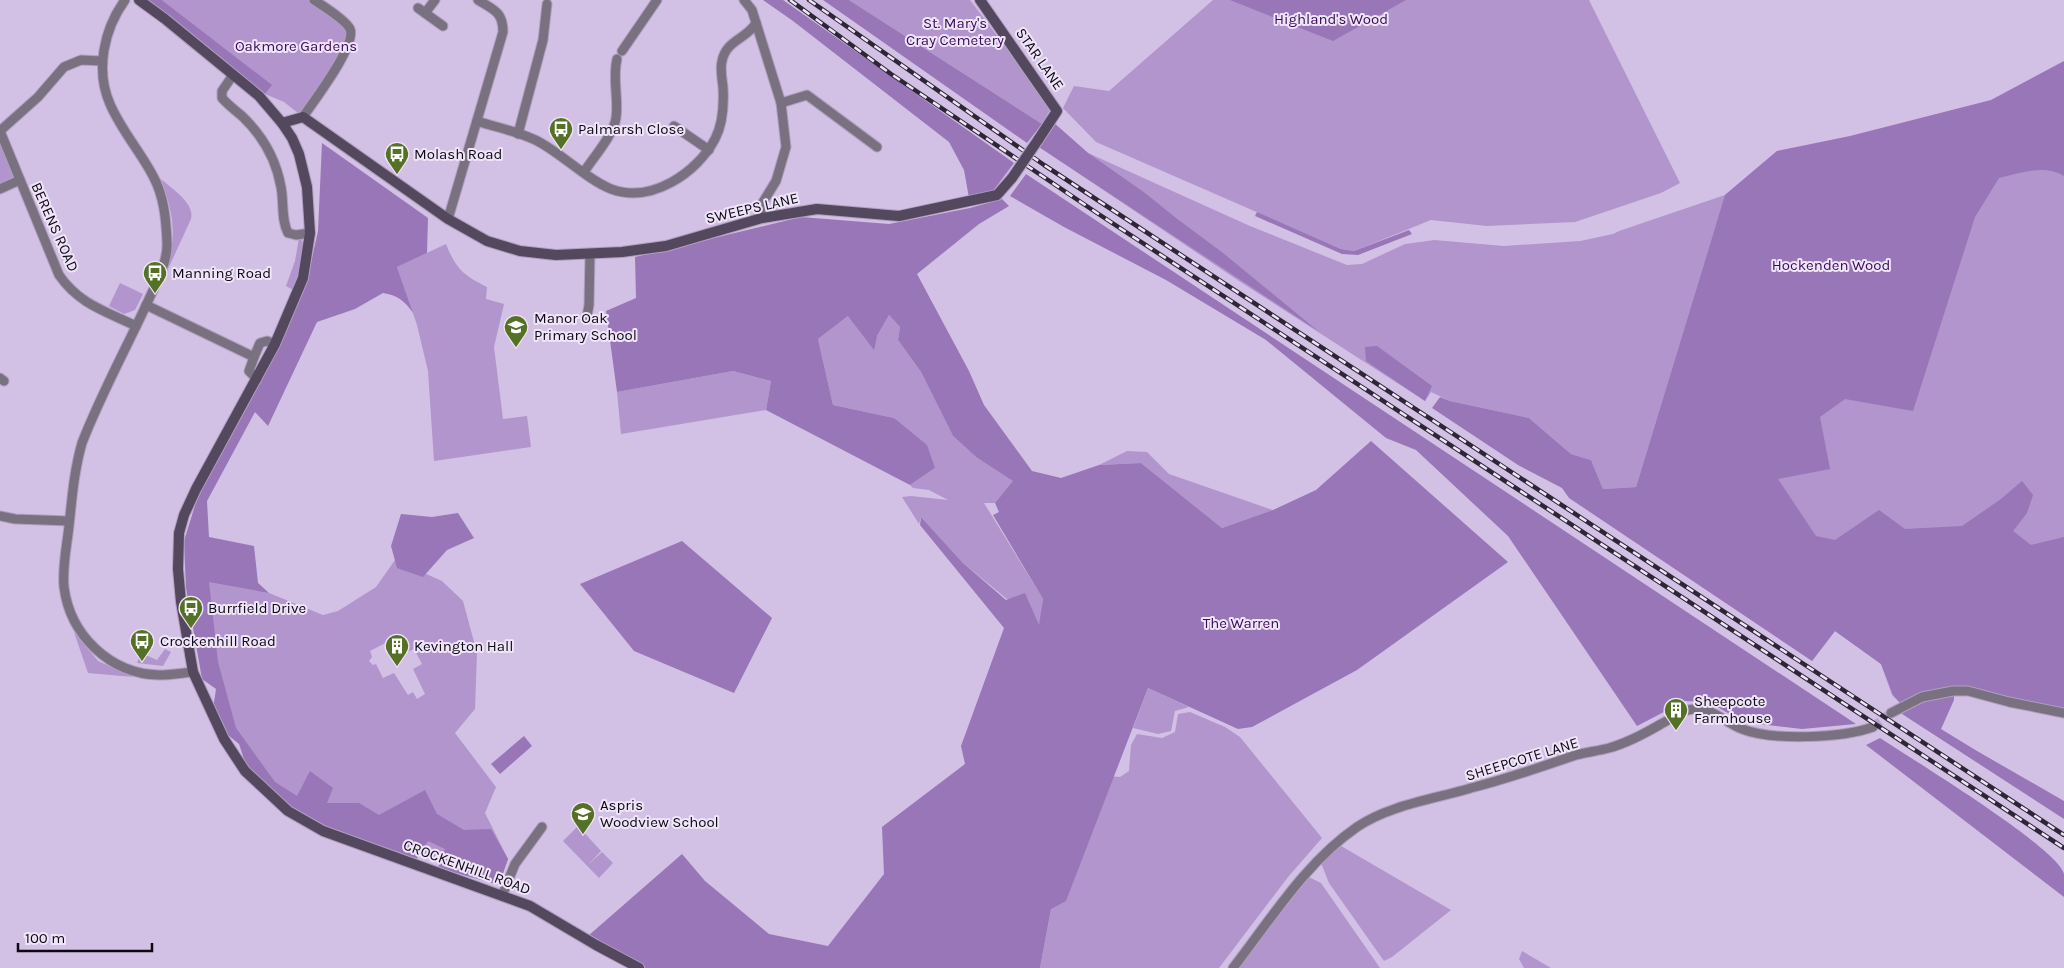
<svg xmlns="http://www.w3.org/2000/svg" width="2064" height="968" font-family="Karla,sans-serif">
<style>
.green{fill:#b195cc;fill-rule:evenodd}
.forest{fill:#9876b7}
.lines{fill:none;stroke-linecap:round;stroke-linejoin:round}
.street-tunnel{stroke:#b5a4c6;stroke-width:9;stroke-dasharray:9 4.5;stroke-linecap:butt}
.street-casing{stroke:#b09fbf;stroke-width:11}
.secondary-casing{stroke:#b09fbf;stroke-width:12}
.street{stroke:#797180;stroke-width:9}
.secondary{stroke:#53485d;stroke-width:10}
.rail-casing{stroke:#2e2636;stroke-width:4.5}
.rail{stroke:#efe5f8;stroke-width:2.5;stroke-dasharray:8;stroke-linecap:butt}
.secondary-bridge-casing{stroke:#b09fbf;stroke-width:12;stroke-linecap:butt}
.secondary-bridge{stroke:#53485d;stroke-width:10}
.labels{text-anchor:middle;stroke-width:4;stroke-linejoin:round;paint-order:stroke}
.park-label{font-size:15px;fill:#3c095b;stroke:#efe5f8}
.street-label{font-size:15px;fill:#0e0814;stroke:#efe5f8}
.poi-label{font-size:15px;fill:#0e0814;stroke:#efe5f8;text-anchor:start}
</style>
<rect width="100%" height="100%" fill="#d3c0e5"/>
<!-- green -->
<g class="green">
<polygon points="162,0 314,0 347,25 351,35 303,117 284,102 265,94 271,85"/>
<polygon points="849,0 970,0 1035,86 1050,110 1042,124"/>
<polygon points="1213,0 1589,0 1680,183 1661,193 1575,222 1487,226 1431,220 1354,251 1341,249 1096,142 1063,108 1074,86 1109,91"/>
<polygon points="1054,123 1088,153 1250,226 1347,265 1362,264 1405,244 1420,242 1434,240 1504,246 1580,241 1613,234 1619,231 1725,195 1777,151 2064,139 2064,711 1967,690 1902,705 1892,695 1881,664 1835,631 1812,661 1716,225 1636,487 1603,489 1591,460 1571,454 1529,418 1450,401 1431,392 1425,401 1239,281 1039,147"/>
<polygon points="0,143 14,176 13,179 0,186"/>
<path d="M161 179C172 189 195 203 191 219L168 269C176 231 174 216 161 179Z"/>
<polygon points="299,238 304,243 299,277 293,290 286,286 295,261"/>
<path d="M446 244C456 269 463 275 487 287L486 299 504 304 494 347 503 419 527 416 531 447 434 461 428 371 417 325 397 267Z"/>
<polygon points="120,283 143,294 135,310 124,314 109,306"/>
<polygon points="889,315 900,327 898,340 921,372 953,436 976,457 1014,481 995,503 984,503 1043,599 1040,626 963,563 921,517 919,524 902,497 911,496 948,500 929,490 913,488 910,485 935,468 894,418 833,405 818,339 848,316 877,336"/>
<polygon points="733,371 771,381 766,410 621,434 617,392"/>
<polygon points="1127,451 1147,452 1169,474 1273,510 1222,528 1141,463 1099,465"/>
<path d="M395 560 442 581 463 601 477 653 475 709 455 733 496 787 485 813 508 859 500 881 363 832 272 784 228 718 189 569 269 593 323 615 338 611 376 587ZM393 639 401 655 414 649 422 664 413 669 425 694 417 699 413 692 408 695 394 673 383 678 376 664 373 665 369 661 372 657 370 651Z"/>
<polygon points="74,632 98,661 133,677 88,673"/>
<polygon points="165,649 171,652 163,666 137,663 141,653 157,660"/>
<polygon points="1148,688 1189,707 1175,711 1171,731 1158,734 1133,728"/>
<polygon points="1190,712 1225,727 1240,737 1322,838 1288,877 1219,968 1040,968 1051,909 1107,776 1120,777 1129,771 1131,745 1137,734 1162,738 1175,732 1178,714"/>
<polygon points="578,826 601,851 588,865 602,852 613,863 599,878 563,841"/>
<polygon points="1341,846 1451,910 1392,957 1384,961 1329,883 1321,863"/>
<polygon points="1309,877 1321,883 1380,968 1237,968"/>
<polygon points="1522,951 1551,968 1524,968 1519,959"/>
</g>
<!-- forest -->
<g class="forest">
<polygon points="146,0 162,0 272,85 265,94"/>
<polygon points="763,0 783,0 1014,163 993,191 969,198 964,170 949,142 793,21"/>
<polygon points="823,0 849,0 1042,124 1027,143"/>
<polygon points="1230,0 1406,0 1333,41"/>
<path d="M2064 61V176C2045 164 2019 173 1999 178L1975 217 1913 411 1845 399 1820 417 1830 469 1778 479 1816 536 1835 540 1879 510 1905 529 1962 526 2001 499 2022 481 2033 495 2027 513 2013 531 2031 545 2064 537V712L1968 691 1902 705 1893 695 1881 664 1835 631 1812 661 1569 498 1562 488 1518 465 1432 408 1440 397 1450 401 1529 418 1571 454 1591 460 1603 489 1636 487 1725 195 1777 151 1850 136 1991 100Z"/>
<polygon points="1054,123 1088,153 1145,193 1176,218 1223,253 1318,331 1039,147"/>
<path d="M322 143 428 218 427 253 397 267 413 313C405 301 397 295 383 293L355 309 317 322 268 426 255 412 207 501 209 537 254 546 258 583 269 593 209 582 218 662 236 728 275 782 297 796 310 771 333 788 327 803H359L379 815 425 790 437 814 464 830 491 829 508 859 499 885 438 868 445 849 428 841 416 860 330 829 291 807 247 768 239 744 223 731 213 709 216 689 202 679 186 588 184 541 197 499 228 439 261 381 292 318 308 276 318 231Z"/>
<polygon points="1026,174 1856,724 1802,729 1743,722 1709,702 1685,701 1637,726 1508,536 1416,450 1386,438 1266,340 1166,280 1064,227 1010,196"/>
<polygon points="1002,199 1009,206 979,224 917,274 969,371 984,405 1032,471 1061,478 1099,465 1141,463 1222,528 1273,510 1316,490 1371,441 1508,562 1357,670 1252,727 1238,729 1148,688 1066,901 1051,909 1040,968 644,968 588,936 682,854 705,881 769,934 828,946 884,874 882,827 965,764 961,746 1004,628 920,525 921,517 963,563 1006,600 1025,593 1039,625 1043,599 993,515 999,512 995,503 1013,481 976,457 953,436 921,372 898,340 900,327 889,315 877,336 874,350 848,316 818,339 833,405 894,418 927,445 935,468 910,485 766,410 771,381 733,371 617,392 606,311 636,298 635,257 801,217 889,224 970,208"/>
<polygon points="1257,212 1341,249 1354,251 1409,230 1412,234 1358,255 1342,254 1255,216"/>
<polygon points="1377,346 1432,386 1425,401 1366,361 1365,347"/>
<polygon points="458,513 474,538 447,550 423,577 397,568 391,546 401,514 432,517"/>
<polygon points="682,541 772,618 734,693 634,651 580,584"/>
<polygon points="1954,693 1954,700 1941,729 1977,751 2064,801 2064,819 1899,712 1923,699"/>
<polygon points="524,736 532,746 500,774 491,764"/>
<path d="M1880 738C1910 758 2057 847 2064 874 2064 880 2064 890 2064 897L1866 745Z"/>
</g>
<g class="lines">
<!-- street-tunnel -->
<polyline class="street-tunnel" points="1873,727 1891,713"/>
<!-- street casing -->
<g class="street-casing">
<g id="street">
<path d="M125 0C104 29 95 70 110 104 121 130 140 151 153 176 164 196 166 219 167 242 168 262 157 281 149 299 127 347 101 394 82 443 74 471 72 498 69 526 67 545 62 567 64 587 70 635 110 674 159 675 170 675 182 673 193 672"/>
<polyline points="744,0 752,10 781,103 786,147 776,181 760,207 762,218"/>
<polyline points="418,8 443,26"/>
<polyline points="425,13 435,0"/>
<polyline points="622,51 657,0"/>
<path d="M233 75 222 91V98C228 105 235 110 242 116 263 136 276 159 281 187 284 202 281 220 288 233L296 235 310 233"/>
<polyline points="781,103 807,95 877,147"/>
<path d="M303 117C313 102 357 45 350 29 346 20 323 6 314 0"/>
<path d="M477 121C498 128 522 132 541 143 564 156 588 180 611 189 651 204 697 173 715 139 723 124 724 104 723 87 722 79 720 69 722 61 726 40 747 39 756 23"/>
<polyline points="674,126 709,150"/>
<path d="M0 131 59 275C79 304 105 311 136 326"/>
<polyline points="0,131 38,97 64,67 81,60 102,61"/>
<polyline points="518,134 543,40 547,4"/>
<path d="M584 172C593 158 614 134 616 118 619 99 612 79 617 59"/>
<polyline points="0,189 20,180"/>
<path d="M448 219 503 32C503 12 494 10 478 0"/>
<polyline points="146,305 254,357 260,343 267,341 275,344"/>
<polyline points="587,316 589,305 590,254"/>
<polyline points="254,357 249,371 257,379"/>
<polyline points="0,378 4,381"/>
<polyline points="0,516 15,519 69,521"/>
<polyline points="1891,713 1922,697 1953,691 1968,691 2009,702 2064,713"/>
<polyline points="502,896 515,864 542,827"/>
<path d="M1233 968C1271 919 1306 862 1357 827 1389 805 1435 799 1471 788 1507 779 1541 767 1576 755 1587 752 1598 751 1609 748 1627 743 1644 734 1661 724 1671 719 1682 709 1695 709 1712 707 1727 724 1742 729 1773 741 1842 738 1873 727"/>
</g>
</g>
<!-- secondary casing -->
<g class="secondary-casing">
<g id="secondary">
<polyline points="139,0 165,19 259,96 282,123 292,138 299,154 307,187 310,233 303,278 275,344 196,489 184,515 179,533 178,569 181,602 193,672 224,739 245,771 288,811 323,831 530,906 596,945 639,968"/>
<polyline points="980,0 1057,111 1038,140"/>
<polyline points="282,123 303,117 448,219 487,241 520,251 556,255 622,252 666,246 762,218 817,209 899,216 997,195 1012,178"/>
</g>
</g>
<!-- street -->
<use href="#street" class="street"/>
<!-- secondary -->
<use href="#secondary" class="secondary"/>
<!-- rail casing -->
<g class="rail-casing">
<g id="rail">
<polyline points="790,0 891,74 1097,213 2064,848"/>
<polyline points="809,0 1044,165 2064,835"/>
</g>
</g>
<!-- rail -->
<use href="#rail" class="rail"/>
<!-- secondary-bridge casing -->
<g class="secondary-bridge-casing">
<polyline id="secondary-bridge" points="1012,178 1038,140"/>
</g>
<!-- secondary-bridge -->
<use href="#secondary-bridge" class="secondary-bridge"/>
</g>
<!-- icons -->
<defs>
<g id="bus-pin" transform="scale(1.25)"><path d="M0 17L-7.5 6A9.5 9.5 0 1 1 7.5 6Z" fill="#547126" stroke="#efe5f8"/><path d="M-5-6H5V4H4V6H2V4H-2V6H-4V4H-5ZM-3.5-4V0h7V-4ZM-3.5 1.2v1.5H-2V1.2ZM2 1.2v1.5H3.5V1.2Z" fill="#fff"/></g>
<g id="school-pin" transform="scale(1.25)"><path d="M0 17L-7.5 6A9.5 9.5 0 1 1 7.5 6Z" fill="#547126" stroke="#efe5f8"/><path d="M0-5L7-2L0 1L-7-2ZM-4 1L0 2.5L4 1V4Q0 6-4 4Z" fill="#fff"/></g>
<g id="building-pin" transform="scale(1.25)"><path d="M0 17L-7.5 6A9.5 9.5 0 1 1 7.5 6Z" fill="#547126" stroke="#efe5f8"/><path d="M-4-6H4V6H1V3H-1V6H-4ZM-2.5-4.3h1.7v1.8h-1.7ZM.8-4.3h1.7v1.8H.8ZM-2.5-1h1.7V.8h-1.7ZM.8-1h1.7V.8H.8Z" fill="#fff"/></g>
</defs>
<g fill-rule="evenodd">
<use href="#bus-pin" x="561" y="129"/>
<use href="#bus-pin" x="397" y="154"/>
<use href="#bus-pin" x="155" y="273"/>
<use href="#school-pin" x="516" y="327"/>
<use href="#bus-pin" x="191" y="608"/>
<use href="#bus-pin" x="142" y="641"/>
<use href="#building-pin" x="397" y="646"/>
<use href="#building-pin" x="1676" y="710"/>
<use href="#school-pin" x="583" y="814"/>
</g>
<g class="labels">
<!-- park labels -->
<g class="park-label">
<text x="1331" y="24">Highland's Wood</text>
<text x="955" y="28">St. Mary's<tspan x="955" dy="17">Cray Cemetery</tspan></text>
<text x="296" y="51">Oakmore Gardens</text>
<text x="1831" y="270">Hockenden Wood</text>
<text x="1241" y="628">The Warren</text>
</g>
<!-- street labels -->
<g class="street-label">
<text transform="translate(1040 59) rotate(55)" y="5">STAR LANE</text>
<text transform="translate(752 208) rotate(-13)" y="5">SWEEPS LANE</text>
<text transform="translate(55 227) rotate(66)" y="5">BERENS ROAD</text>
<text transform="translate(1522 759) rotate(-17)" y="5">SHEEPCOTE LANE</text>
<text transform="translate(467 867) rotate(20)" y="5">CROCKENHILL ROAD</text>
</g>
<!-- poi labels -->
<g class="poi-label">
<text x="578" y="134">Palmarsh Close</text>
<text x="414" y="159">Molash Road</text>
<text x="172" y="278">Manning Road</text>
<text x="534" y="323">Manor Oak<tspan x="534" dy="17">Primary School</tspan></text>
<text x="208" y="613">Burrfield Drive</text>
<text x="160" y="646">Crockenhill Road</text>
<text x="414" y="651">Kevington Hall</text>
<text x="1694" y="706">Sheepcote<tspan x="1694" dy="17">Farmhouse</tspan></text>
<text x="600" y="810">Aspris<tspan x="600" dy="17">Woodview School</tspan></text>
</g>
</g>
<!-- scale -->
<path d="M18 943v8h134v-8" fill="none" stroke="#0e0814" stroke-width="2.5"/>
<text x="25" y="943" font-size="15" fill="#0e0814" stroke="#efe5f8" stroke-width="4" paint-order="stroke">100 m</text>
</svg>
